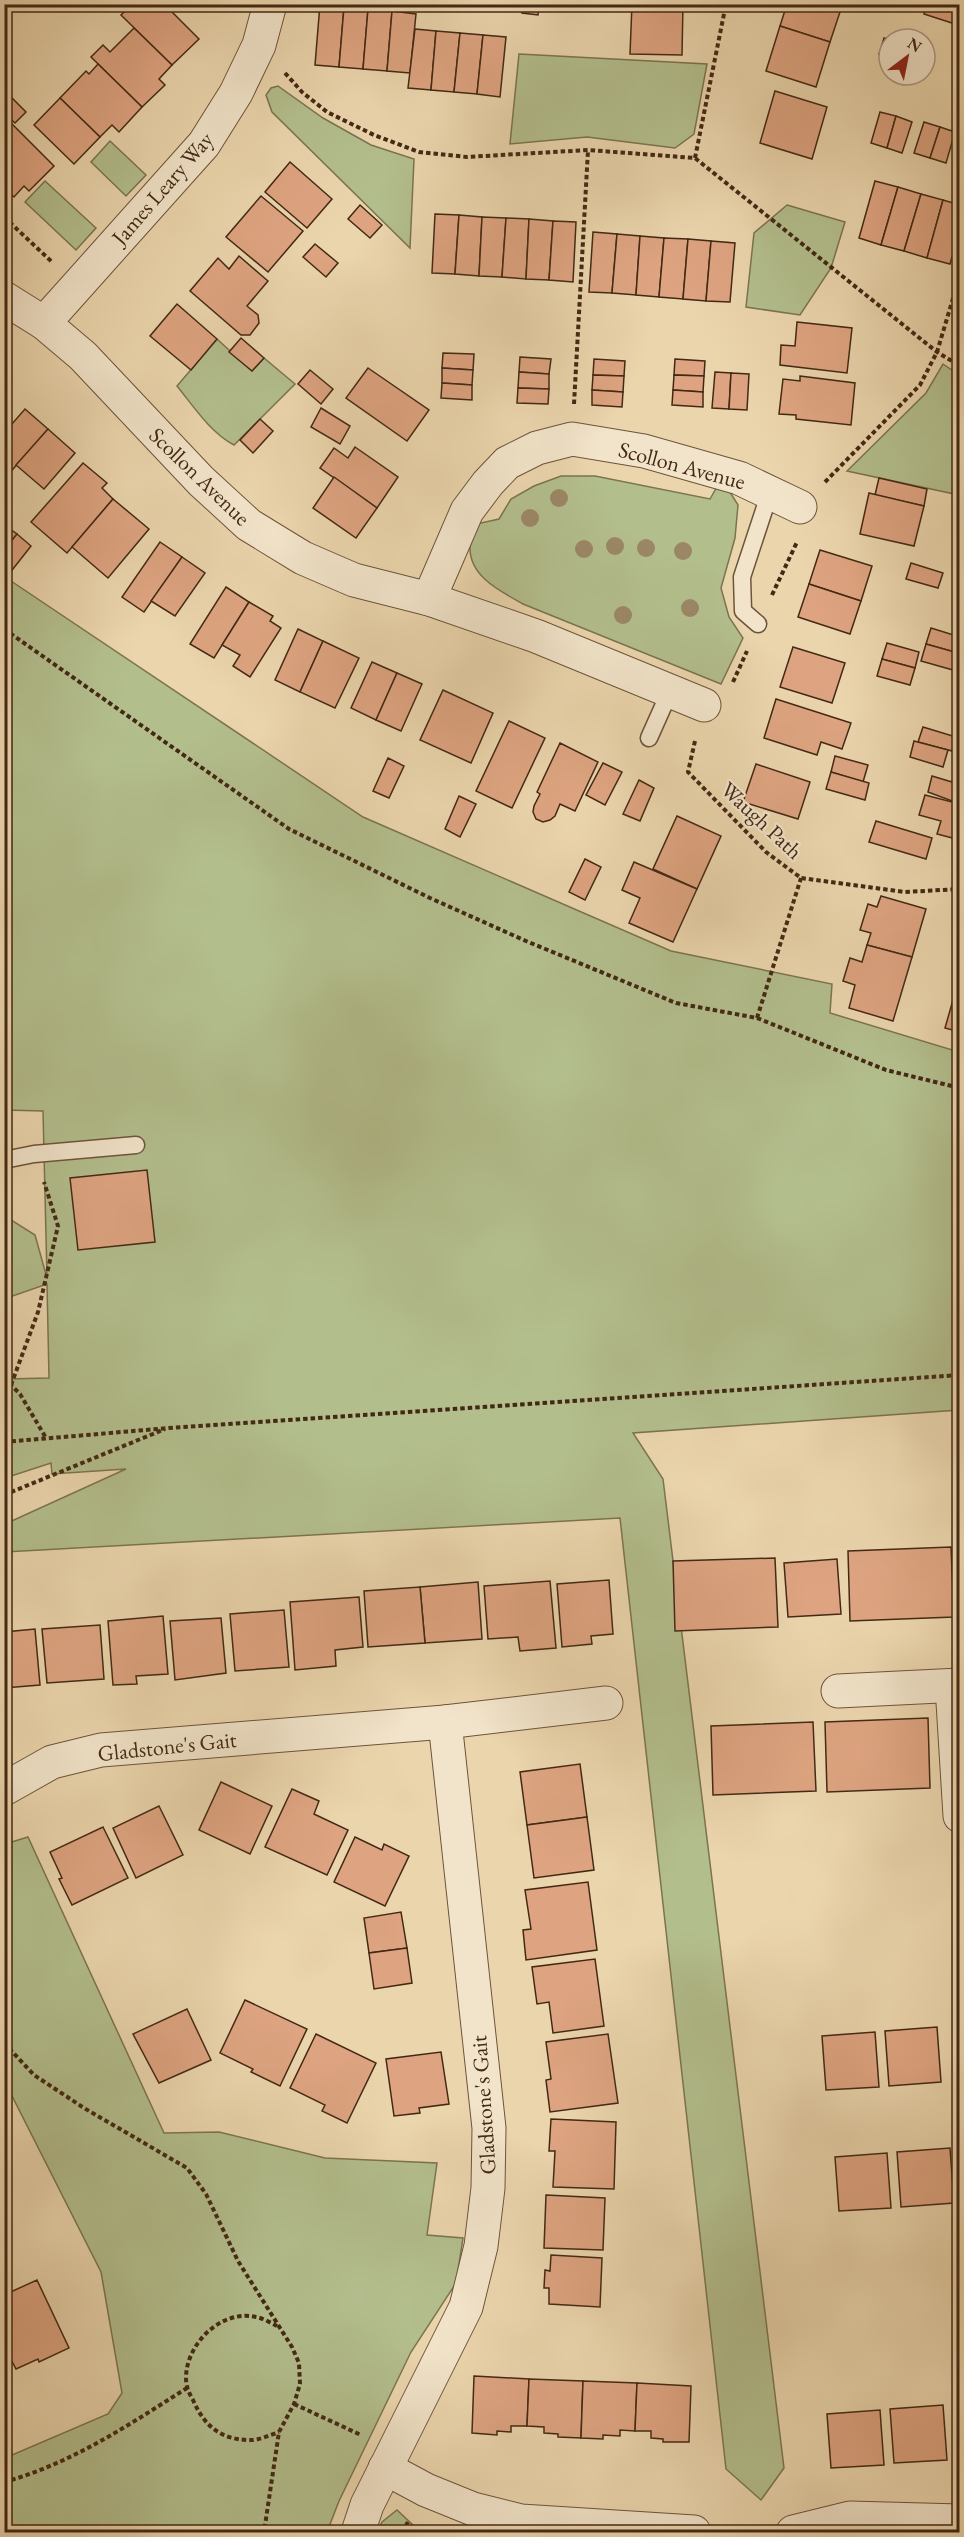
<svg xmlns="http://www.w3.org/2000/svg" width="964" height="2537" font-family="'EB Garamond',serif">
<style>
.green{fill:#b3be8d;stroke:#7b7450;stroke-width:1.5}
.building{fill:#dea481;stroke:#432914;stroke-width:1.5}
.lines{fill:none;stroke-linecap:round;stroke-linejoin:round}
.lane-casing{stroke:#6d543a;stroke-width:19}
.street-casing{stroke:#6d543a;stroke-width:35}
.path{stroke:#432914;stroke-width:4;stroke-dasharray:4.5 3;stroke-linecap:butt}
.lane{stroke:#f2e4ca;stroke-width:16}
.street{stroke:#f2e4ca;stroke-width:33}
.tree{fill:#9b8766}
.labels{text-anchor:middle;stroke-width:4.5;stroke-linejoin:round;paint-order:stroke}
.street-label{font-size:22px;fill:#432914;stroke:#f2e4ca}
</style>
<rect width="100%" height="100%" fill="#ebd5ad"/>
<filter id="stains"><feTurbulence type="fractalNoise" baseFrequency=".00333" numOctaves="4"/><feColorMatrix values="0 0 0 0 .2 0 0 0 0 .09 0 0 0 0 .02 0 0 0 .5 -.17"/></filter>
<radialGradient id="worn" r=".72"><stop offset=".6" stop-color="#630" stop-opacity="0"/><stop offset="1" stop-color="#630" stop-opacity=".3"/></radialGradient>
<!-- green -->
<g class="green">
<polygon points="519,54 707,64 694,134 675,148 587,137 510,144"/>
<polygon points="278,86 323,118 371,145 414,159 410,248 272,112 266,95 271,88"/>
<polygon points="110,141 146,175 126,196 91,162"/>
<polygon points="45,181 96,228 76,250 25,202"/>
<polygon points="787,205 845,222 831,268 800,315 746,307 754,233"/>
<path d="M217 339 252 371 264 358 295 384 234 445C210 432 194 407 177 386Z"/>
<polygon points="943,364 959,375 959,495 847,471 926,393"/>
<path d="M561 476H595L710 499 718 485 730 492 738 505 735 538 721 588 729 617 743 638 721 684 523 604C502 592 469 577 470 547 471 540 475 531 476 524L499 519 511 499 534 486Z"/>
<polygon points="5,577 363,817 671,951 832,984 830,1013 959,1052 959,1410 633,1433 663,1479 784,2468 761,2500 726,2469 620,1518 5,1552 5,1524 126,1469 52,1474 51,1463 5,1478 5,1379 49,1378 47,1284 4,1299 5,1216 35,1235 47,1278 43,1111 5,1110"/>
<polygon points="28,1837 164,2133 219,2132 325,2158 437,2163 427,2235 463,2238 456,2283 411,2352 339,2501 327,2532 5,2532 5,2458 108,2414 122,2393 101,2272 5,2082 5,1844"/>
<polygon points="397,2510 413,2525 433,2532 377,2532 382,2522"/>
</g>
<!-- building -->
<g class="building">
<polygon points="132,4 145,4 151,10 156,4 164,4 199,39 172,65 121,15"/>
<polygon points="320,4 344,7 339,67 315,65"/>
<polygon points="523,4 539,4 538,15 522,13"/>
<polygon points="632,4 683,4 682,55 630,54"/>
<polygon points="787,4 826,4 841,9 830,42 780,26"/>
<polygon points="927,4 950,4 960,7 955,24 924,14"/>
<polygon points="344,7 368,9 363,69 339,67"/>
<polygon points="368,9 392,11 387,71 363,69"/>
<polygon points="392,11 416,14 410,73 387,71"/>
<polygon points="780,26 830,42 816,87 766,71"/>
<polygon points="134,28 172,65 159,79 165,85 142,107 91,57 103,45 110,52"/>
<polygon points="415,29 436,31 431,90 408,88"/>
<polygon points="436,31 460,33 454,92 431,90"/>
<polygon points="460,33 483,35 477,94 454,92"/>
<polygon points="483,35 506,37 500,97 477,94"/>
<polygon points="884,38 889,39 889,57 879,54"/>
<polygon points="98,64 142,107 119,132 112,125 100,137 60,98 86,71 89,74"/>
<polygon points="4,90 26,112 15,123 4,113"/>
<polygon points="775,91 827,107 812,159 760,143"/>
<polygon points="60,98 100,137 74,164 34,125"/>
<polygon points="880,112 896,116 887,148 871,143"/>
<polygon points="896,116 912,122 902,153 887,148"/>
<polygon points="7,119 54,166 29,191 24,186 14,197 4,188 4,121"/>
<polygon points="924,122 940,127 930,158 914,153"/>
<polygon points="940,127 955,132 946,163 930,158"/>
<polygon points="290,162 332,199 307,228 265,192"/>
<polygon points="875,181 898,187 881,245 859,238"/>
<polygon points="898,187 921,194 904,251 881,245"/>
<polygon points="921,194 943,200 927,258 904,251"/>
<polygon points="261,196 303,231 268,272 226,237"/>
<polygon points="943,200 960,205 960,230 950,264 927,258"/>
<polygon points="360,205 382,225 370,238 348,219"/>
<polygon points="435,214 459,215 455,274 432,273"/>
<polygon points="459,215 482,217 479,276 455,274"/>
<polygon points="482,217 506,218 502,277 479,276"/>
<polygon points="506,218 529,219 526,279 502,277"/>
<polygon points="529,219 553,221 549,280 526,279"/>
<polygon points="553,221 576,222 573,282 549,280"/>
<polygon points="593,232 617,234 612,293 589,292"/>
<polygon points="617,234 640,236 636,295 612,293"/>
<polygon points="640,236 664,238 659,297 636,295"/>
<polygon points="664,238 688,239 683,299 659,297"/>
<polygon points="688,239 711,241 706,301 683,299"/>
<polygon points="711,241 735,243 730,302 706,301"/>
<polygon points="315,244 338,263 326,277 303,257"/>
<polygon points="239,256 268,281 247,306 258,315 259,323 250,335 241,335 190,291 218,258 229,269"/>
<polygon points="177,304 217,339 191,370 150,336"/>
<polygon points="797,322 852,328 847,373 780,365 781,345 795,346"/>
<polygon points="241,338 264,358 252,371 229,352"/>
<polygon points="443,353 474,354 473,370 442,368"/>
<polygon points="520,357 551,359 549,374 519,372"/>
<polygon points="594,359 625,361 624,376 593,375"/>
<polygon points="675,359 705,361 704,376 674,375"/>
<polygon points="368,368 429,410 407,441 346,398"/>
<polygon points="442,368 473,370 472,385 442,383"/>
<polygon points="310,370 333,389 321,404 298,384"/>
<polygon points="519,372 549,374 549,389 518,388"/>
<polygon points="715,372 731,373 729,409 712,408"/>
<polygon points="731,373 749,374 747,410 729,409"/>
<polygon points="593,375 624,376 623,392 592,390"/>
<polygon points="674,375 704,376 703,392 673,390"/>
<polygon points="800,376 855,383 851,425 796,419 796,415 779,414 783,379 800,381"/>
<polygon points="442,383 472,385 472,400 441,398"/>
<polygon points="518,388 549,389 548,404 517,403"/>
<polygon points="592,390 623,392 622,407 592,405"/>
<polygon points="673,390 703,392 703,407 672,405"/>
<polygon points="321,408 350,426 340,444 311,427"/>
<polygon points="25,409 48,429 7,476 4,474 4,433"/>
<polygon points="260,419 273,431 253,453 240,440"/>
<polygon points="48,429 75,453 44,489 16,465"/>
<polygon points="355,447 398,477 377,508 320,468 334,448 348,458"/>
<polygon points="83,463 107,483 102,488 113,499 67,553 31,522"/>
<polygon points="334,477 377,508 356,538 313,508"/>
<polygon points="879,478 927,489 924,506 875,495"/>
<polygon points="869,493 924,506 914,546 860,534"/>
<polygon points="113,499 149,529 108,578 72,547"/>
<polygon points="4,525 17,534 4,550"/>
<polygon points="17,534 31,546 9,574 4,571 4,550"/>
<polygon points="160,542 182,557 144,612 122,597"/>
<polygon points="820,550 872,566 861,601 809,584"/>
<polygon points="182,557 205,573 175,616 151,601"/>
<polygon points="911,563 943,573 938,588 906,579"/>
<polygon points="809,584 861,601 850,634 798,617"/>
<polygon points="226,587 249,602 214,658 190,644"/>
<polygon points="249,602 273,616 270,621 281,628 250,677 233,666 240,655 222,645"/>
<polygon points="931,628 960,637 958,653 926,644"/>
<polygon points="298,629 323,641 300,692 275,680"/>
<polygon points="323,641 359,658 335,708 300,692"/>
<polygon points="887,643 919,652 915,668 882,659"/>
<polygon points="926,644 958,653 953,670 921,661"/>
<polygon points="793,647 845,663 832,703 780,687"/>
<polygon points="882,659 915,668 910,685 877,676"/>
<polygon points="372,662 397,673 376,720 351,708"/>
<polygon points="397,673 422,684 401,731 376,720"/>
<polygon points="443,690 493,713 471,763 420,740"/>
<polygon points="776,699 851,723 842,749 821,742 817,755 764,738"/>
<polygon points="509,721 545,738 512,808 476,791"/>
<polygon points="923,727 956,737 952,751 918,742"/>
<polygon points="914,741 948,750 943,767 910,757"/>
<polygon points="560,743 598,762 575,811 560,804 555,816 550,820 543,822 536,819 533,812 534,806 540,794 537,792"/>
<polygon points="835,756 868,765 863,782 831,772"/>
<polygon points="388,758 404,766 389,798 373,791"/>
<polygon points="603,763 622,772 605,805 586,795"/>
<polygon points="756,764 810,782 798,819 743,802"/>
<polygon points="956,768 960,769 960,804 928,792 932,776 952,782"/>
<polygon points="831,772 869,783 865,800 826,789"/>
<polygon points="639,780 654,788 640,821 623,814"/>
<polygon points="925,795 960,804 960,840 937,834 941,821 919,815"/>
<polygon points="459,796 476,804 460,837 445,829"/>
<polygon points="677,816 721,836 697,889 653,869"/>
<polygon points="876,821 932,838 926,859 869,842"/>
<polygon points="585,859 601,867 585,900 569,892"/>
<polygon points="634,862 697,889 673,942 629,923 640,898 622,890"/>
<polygon points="881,896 926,909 912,957 867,945 871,933 860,930 868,904 877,907"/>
<polygon points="867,945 912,957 893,1021 849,1008 855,985 843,981 850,958 862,962"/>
<polygon points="953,1000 960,1002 960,1032 945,1028"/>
<polygon points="147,1170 155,1242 78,1250 70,1178"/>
<polygon points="951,1547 954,1617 850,1621 848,1551"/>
<polygon points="775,1558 778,1627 675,1631 673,1561"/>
<polygon points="837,1559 841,1614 788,1617 784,1563"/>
<polygon points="609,1580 613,1634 591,1636 592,1644 562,1647 557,1584"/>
<polygon points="550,1581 556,1648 520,1651 518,1637 488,1639 484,1586"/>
<polygon points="478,1582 482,1639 425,1643 420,1587"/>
<polygon points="420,1587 425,1643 368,1647 364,1591"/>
<polygon points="359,1597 363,1647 335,1650 336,1666 295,1670 290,1602"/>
<polygon points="284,1610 289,1667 235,1671 230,1614"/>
<polygon points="163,1616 168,1674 136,1676 137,1684 113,1685 108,1621"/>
<polygon points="221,1618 226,1673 175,1680 170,1621"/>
<polygon points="100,1625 104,1679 47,1683 42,1629"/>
<polygon points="35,1629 40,1685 4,1688 4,1632"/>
<polygon points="928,1718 930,1788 827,1792 825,1722"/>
<polygon points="813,1722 816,1791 713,1795 711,1726"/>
<polygon points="580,1764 587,1817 527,1825 520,1772"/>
<polygon points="221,1782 272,1806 250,1854 199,1830"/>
<polygon points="292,1789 319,1801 314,1814 348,1830 327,1875 265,1847"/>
<polygon points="159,1806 183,1855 136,1878 113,1828"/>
<polygon points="587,1817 594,1870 534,1878 527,1825"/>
<polygon points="103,1827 128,1878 72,1905 59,1879 62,1878 50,1852"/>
<polygon points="355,1837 382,1850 384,1844 409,1856 385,1906 334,1882"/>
<polygon points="588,1882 597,1950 526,1960 523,1930 531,1929 525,1890"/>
<polygon points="401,1912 407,1948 369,1953 364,1918"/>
<polygon points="407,1948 412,1983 374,1989 369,1953"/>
<polygon points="595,1959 604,2026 553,2033 549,2002 537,2004 532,1967"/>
<polygon points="245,2000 307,2029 280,2086 251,2072 253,2069 220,2053"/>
<polygon points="187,2009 211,2060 159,2083 133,2034"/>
<polygon points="937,2027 941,2082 889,2086 885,2031"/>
<polygon points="875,2032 879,2087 826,2090 822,2036"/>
<polygon points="316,2034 376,2063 347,2123 322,2111 325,2105 290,2088"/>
<polygon points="608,2034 618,2103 550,2112 546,2080 551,2079 546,2042"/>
<polygon points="441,2052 449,2104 419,2108 420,2113 394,2116 386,2059"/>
<polygon points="551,2119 616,2122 614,2189 553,2187 555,2151 549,2151"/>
<polygon points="950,2148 954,2203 901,2207 897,2152"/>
<polygon points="887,2153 891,2208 839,2211 835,2157"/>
<polygon points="546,2195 605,2198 603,2250 544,2248"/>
<polygon points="551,2255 602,2258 600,2307 549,2304 549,2288 544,2288 545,2270 550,2271"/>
<polygon points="37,2280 69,2348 39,2362 38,2359 16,2369 4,2346 4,2314 10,2311 4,2295"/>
<polygon points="474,2376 529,2379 527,2426 511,2426 511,2432 497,2431 497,2435 472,2433"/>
<polygon points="529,2379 583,2381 581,2438 558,2437 558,2434 544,2433 544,2427 527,2426"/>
<polygon points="583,2381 637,2383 635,2431 620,2430 620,2436 603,2435 603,2439 581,2438"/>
<polygon points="637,2383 691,2386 689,2442 663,2442 663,2439 651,2438 651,2431 635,2431"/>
<polygon points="943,2405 947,2460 894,2463 890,2409"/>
<polygon points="880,2410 884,2465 831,2468 827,2414"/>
</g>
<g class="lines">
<!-- lane casing -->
<g class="lane-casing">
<g id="lane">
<polyline points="758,624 743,611 742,577 770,492"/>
<polyline points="649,738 670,691"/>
<polyline points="4,1160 34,1154 136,1145"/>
</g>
</g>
<!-- street casing -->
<g class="street-casing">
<g id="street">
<polyline points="4,298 44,323 83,356 201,481 249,525 303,558 354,580 429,599 536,636 704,705"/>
<polyline points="44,323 204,144 236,93 259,45 270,4"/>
<polyline points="429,599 467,511 488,483 507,463 537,448 572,439 644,451 739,478 800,507"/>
<polyline points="952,1686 960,1816"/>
<polyline points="838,1691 960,1685"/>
<polyline points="4,1789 52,1762 101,1750 445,1722 606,1703"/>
<polyline points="385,2468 426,2490 473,2509 521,2521 694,2532"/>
<polyline points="358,2532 367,2505 466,2307 481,2246 488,2188 489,2128 445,1722"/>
<polyline points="793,2532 850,2518 960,2521"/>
</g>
</g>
<!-- path -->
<g class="path">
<polyline points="285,73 302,92 327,112 374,135 419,152 467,157 588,150 695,158 937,352 960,366"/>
<polyline points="695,158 726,4"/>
<polyline points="4,217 52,262"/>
<polyline points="574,404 588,150"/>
<polyline points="825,482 920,385 937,352 960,275"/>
<polyline points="772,595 797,542"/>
<polyline points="4,629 289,829 430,898 526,941 676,1003 757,1018 886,1070 960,1088"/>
<polyline points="733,682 747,651"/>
<polyline points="695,741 688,772 766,852 801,878 905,892 960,889"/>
<polyline points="757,1018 801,878"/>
<polyline points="4,1378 20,1394 46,1438"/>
<polyline points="11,1385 38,1312 58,1226 44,1182"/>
<polyline points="4,1442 169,1428 960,1375"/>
<polyline points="4,1495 165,1429"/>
<polyline points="4,2043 34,2075 84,2108 187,2168 206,2194 238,2261 292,2347 299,2363 300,2384 294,2404 279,2432 264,2532"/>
<path d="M277 2326C271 2323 263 2318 256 2317 221 2309 186 2344 186 2378 186 2387 189 2393 193 2400 204 2425 219 2439 248 2440 258 2441 270 2435 279 2432"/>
<polyline points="294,2404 361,2435"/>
<path d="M4 2482C71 2464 130 2424 187 2388"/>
<polyline points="402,2532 408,2522"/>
</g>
<!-- lane -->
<use href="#lane" class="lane"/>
<!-- street -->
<use href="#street" class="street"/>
</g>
<!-- trees -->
<g class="tree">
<circle cx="559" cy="498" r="9"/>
<circle cx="530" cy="518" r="9"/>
<circle cx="615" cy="546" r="9"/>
<circle cx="646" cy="548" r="9"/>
<circle cx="584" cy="549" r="9"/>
<circle cx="683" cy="551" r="9"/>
<circle cx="690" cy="608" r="9"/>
<circle cx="623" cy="615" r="9"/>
</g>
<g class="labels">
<!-- street labels -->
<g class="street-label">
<text transform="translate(162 188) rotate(-49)" y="8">James Leary Way</text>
<text transform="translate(682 465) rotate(15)" y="8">Scollon Avenue</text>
<text transform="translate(200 476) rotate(44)" y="8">Scollon Avenue</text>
<text transform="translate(762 820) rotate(43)" y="8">Waugh Path</text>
<text transform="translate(167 1746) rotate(-6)" y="8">Gladstone's Gait</text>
<text transform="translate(483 2105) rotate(-94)" y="8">Gladstone's Gait</text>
</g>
</g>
<!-- margin -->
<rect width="964" height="2537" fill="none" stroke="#ebd5ad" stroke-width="24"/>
<rect x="6" y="6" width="952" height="2525" fill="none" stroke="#432914" stroke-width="3"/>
<rect x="12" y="12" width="940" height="2513" fill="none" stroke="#432914" stroke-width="1.5"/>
<!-- north arrow -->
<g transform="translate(907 57) rotate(32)"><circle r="28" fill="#f2e4ca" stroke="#ac9981" stroke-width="1.5"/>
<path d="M0-4.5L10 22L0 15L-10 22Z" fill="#8f2418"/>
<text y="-9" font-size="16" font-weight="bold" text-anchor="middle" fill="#432914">N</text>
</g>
<rect width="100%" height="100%" filter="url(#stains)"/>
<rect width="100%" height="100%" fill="url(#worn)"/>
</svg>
